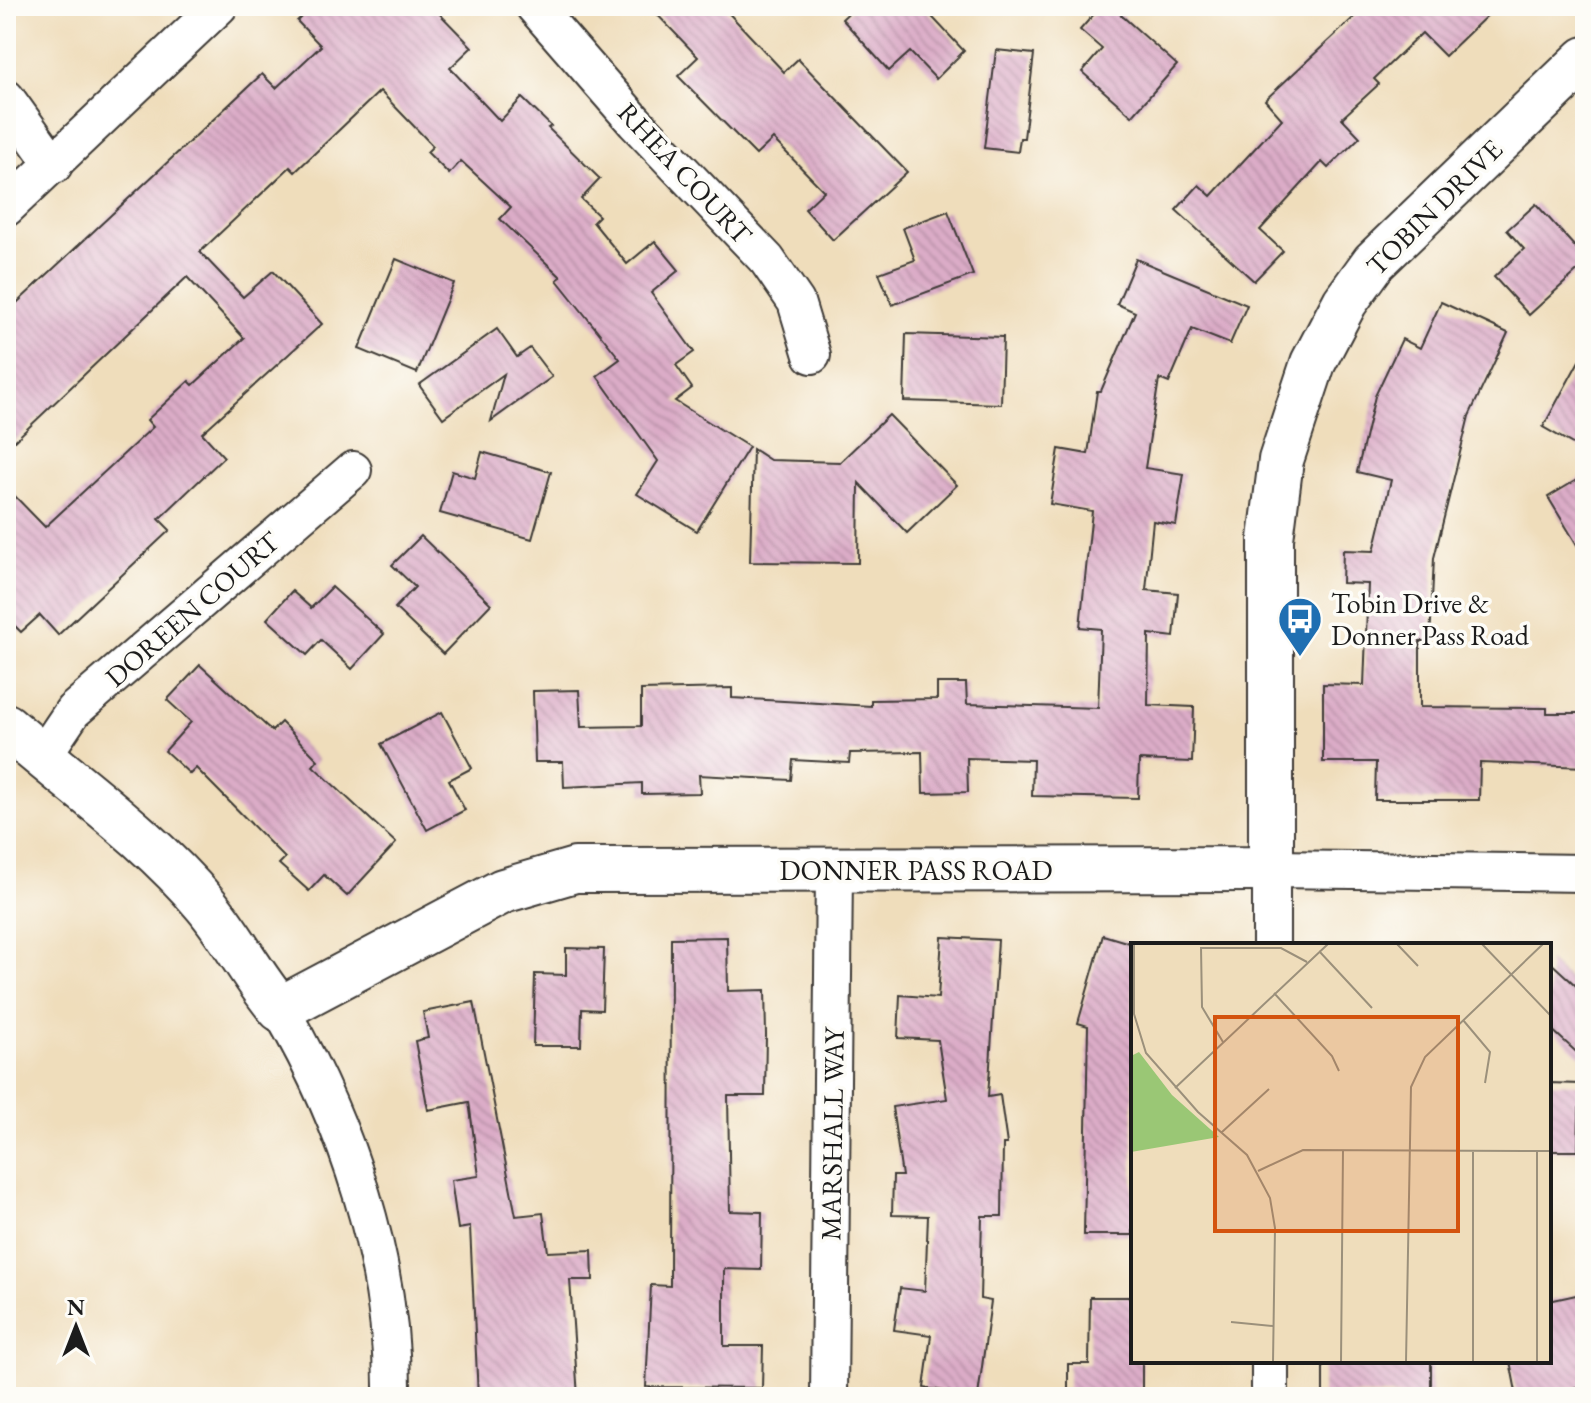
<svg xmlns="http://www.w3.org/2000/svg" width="1591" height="1403" font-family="'EB Garamond',serif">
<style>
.building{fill:url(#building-back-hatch)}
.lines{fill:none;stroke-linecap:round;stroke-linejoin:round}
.street-casing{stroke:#3c3934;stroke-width:40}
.secondary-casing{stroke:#3c3934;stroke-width:48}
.street{stroke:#fff;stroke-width:36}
.secondary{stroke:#fff;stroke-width:44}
.labels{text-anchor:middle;stroke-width:7;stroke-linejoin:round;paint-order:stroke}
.street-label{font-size:28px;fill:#1c1c1c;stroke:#fdfcf7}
.poi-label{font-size:28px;fill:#1c1c1c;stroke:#fdfcf7;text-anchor:start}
.inset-road{fill:none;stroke:#9b907b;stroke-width:2}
.view{fill:#d4530e;fill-opacity:0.15;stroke:#d4530e;stroke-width:4}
.inset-edge{fill:none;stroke:#1c1c1c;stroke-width:4}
</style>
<defs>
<pattern id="building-back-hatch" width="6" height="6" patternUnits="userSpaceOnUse" patternTransform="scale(2)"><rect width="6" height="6" fill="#dbacc7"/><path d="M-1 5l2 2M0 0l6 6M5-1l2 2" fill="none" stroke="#bb93aa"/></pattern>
</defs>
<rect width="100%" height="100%" fill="#fdfcf7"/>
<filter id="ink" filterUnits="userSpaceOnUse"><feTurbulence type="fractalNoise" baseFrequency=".0125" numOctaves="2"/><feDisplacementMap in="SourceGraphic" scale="16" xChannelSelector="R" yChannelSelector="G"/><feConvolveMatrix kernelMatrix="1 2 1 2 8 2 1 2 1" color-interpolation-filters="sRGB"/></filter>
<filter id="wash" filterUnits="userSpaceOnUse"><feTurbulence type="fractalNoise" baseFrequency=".006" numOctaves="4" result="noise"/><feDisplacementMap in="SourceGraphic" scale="32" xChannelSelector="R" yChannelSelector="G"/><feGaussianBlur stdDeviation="1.8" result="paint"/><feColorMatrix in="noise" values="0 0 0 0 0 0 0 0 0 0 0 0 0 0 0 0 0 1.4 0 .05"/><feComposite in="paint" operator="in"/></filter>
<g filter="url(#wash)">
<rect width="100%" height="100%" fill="#efddbb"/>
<g id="blocks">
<!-- building -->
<g class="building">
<polygon points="313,6 432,6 472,47 450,68 500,121 522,98 551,126 548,128 600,179 581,199 599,216 593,222 627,264 655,241 679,270 651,293 694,352 676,365 692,388 675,401 749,447 697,531 637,494 658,461 597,376 620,359 557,280 561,277 500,219 511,207 461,161 449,174 427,152 433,146 380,91 295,172 290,167 200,252 243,297 273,271 322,324 202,433 224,457 159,519 170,530 58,635 40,615 21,632 6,617 6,487 45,527 153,427 147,420 189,381 193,385 244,338 187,277 6,449 6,313 262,74 276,88 321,46 297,21"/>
<polygon points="649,6 722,6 784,72 798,59 907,172 833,240 805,209 824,191 773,139 756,155 678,76 698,57"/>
<polygon points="856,6 922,6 964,51 936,79 910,52 889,71 842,19"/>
<polygon points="1101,6 1111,6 1177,65 1132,116 1082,72 1102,49 1080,30"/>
<polygon points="1366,6 1497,6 1445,56 1422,33 1374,79 1379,84 1342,118 1360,137 1328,168 1322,162 1260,230 1283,251 1254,281 1176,210 1199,185 1211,196 1282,119 1265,100"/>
<polygon points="996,50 1034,54 1024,138 1020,138 1018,152 984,148"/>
<polygon points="1536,204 1585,258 1585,264 1529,315 1494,277 1524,249 1507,230"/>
<polygon points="948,211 973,275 892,305 879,273 915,260 903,228"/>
<polygon points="396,259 454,283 417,373 359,349"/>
<polygon points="1136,259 1247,305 1230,344 1192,329 1169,383 1159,379 1145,468 1184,474 1176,525 1153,521 1146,590 1178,593 1174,637 1149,634 1148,705 1194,707 1192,762 1139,760 1138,798 1032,796 1033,760 967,758 968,792 923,793 922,752 850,753 849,763 793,760 791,780 699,775 700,793 642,794 642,783 564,787 563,762 535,762 533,691 579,690 581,727 641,726 641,690 732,688 732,698 871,706 871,700 937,699 937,683 966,683 967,704 1098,708 1101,629 1080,627 1092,511 1050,504 1059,449 1088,454 1097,391 1101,391 1135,312 1117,304"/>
<polygon points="1441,302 1508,333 1469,416 1434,558 1430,641 1420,641 1420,707 1547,708 1547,713 1585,713 1585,767 1480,763 1479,800 1375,800 1376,762 1323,762 1323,684 1364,685 1368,584 1342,583 1343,550 1374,551 1391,480 1357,472 1375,396 1402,339 1420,348"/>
<polygon points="497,329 517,357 530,348 552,377 491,421 504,374 443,418 419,385"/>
<polygon points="906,334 1003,337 1001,404 904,401"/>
<polygon points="1585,350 1585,451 1543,427"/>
<polygon points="889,415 957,485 907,533 859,483 858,563 750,562 753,449 770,460 840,462"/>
<polygon points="482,452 551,472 532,539 440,513 452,471 475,478"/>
<polygon points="1585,475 1585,558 1548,497"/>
<polygon points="421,536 491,604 443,654 395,608 415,587 392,565"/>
<polygon points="332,587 384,634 352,669 321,640 307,655 267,619 292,591 311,608"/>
<polygon points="200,665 272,731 281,722 318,760 313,766 396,843 347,896 324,875 309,891 279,864 285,858 196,768 190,774 165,751 191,722 167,700"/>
<polygon points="442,712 472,768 449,780 465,810 427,830 381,744"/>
<polygon points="1103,935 1133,944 1133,1235 1084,1235 1088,1026 1078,1023"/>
<polygon points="727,937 728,991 765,990 766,1035 765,1096 728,1096 730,1211 762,1212 761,1270 724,1269 724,1346 763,1346 762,1388 646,1387 651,1285 670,1286 671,938"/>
<polygon points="942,937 998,940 988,1097 1000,1095 1007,1144 1003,1144 1002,1216 982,1216 980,1299 991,1301 978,1396 924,1388 931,1335 894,1330 900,1288 925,1291 928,1216 892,1215 893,1176 902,1176 892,1107 947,1099 938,1040 898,1038 900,995 938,998"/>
<polygon points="566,948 604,949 602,1010 582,1009 581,1046 533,1046 535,974 566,975"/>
<polygon points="1549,961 1585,994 1585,1060 1549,1027"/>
<polygon points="474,1002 516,1216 543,1213 548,1252 592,1250 593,1280 570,1280 578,1397 478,1397 470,1227 458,1229 451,1180 479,1176 469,1102 428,1110 415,1041 428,1038 423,1012"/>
<polygon points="1549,1083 1580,1084 1578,1151 1549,1151"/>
<polygon points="1585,1293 1585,1386 1517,1397 1510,1361 1549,1361 1549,1301"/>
<polygon points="1090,1297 1133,1297 1133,1361 1142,1361 1142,1397 1068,1397 1068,1364 1089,1364"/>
<polygon points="1323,1361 1431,1361 1431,1396 1323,1394"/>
</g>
</g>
</g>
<g filter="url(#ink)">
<use href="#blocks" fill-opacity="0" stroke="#3c3934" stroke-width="2"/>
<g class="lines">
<!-- street casing -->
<g class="street-casing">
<g id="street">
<polyline points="534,6 635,122 767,260 796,302 812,355"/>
<polyline points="6,98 54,165"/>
<polyline points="6,208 219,6"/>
<polyline points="42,757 73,711 353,470"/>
<polyline points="1271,945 1271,869 1585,873"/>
<path d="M280 1009C347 1123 394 1263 392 1397"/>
<polyline points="829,1397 834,870"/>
<polyline points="1270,1397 1270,1361"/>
</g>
</g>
<!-- secondary casing -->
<g class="secondary-casing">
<path id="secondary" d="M6 726C73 784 149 837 206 905 233 937 252 976 280 1009L503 891 575 870 1271 869V539L1281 460 1313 363 1345 302 1374 262 1585 59"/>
</g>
<!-- street -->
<use href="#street" class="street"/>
<!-- secondary -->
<use href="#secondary" class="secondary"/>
</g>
</g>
<!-- icons -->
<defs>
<g id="bus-pin" transform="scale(2.3)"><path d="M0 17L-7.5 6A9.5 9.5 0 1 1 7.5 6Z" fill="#1f6fb2" stroke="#fdfcf7"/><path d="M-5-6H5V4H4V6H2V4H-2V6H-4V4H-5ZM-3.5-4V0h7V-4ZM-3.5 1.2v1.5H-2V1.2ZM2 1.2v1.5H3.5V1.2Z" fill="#fff"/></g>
</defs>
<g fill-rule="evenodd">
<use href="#bus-pin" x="1300" y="619"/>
</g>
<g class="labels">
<!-- street labels -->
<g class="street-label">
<text transform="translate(685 173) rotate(47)" y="10">RHEA COURT</text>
<text transform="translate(1434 207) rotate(-45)" y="10">TOBIN DRIVE</text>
<text transform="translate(192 609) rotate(-41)" y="10">DOREEN COURT</text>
<text x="916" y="880">DONNER PASS ROAD</text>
<text transform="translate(832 1134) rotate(-89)" y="10">MARSHALL WAY</text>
</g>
<!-- poi labels -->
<g class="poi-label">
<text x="1331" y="613">Tobin Drive &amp;<tspan x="1331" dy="32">Donner Pass Road</tspan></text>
</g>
</g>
<!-- overview -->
<g transform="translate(1131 943)">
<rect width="420" height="420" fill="#efddbb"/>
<path d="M8 109 41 152 88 194 0 209V113Z" fill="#9ac775"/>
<path class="inset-road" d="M3 1V71L15 110 67 169 116 212 139 255 144 285 142 419M266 1 287 23M351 1 420 73M70 4 71 64 92 99M70 5H150L176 19M188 8 241 65M143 50 201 113 208 128M332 77 359 109 354 140M44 145 197 1M91 189 138 146M127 228 172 207 420 208M100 379 142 383M210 419 212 207M275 419 280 144 294 114 412 1M342 419V207M406 419V208"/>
<path class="view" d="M84 74H327V288H84Z"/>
<rect width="420" height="420" class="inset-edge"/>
</g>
<!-- margin -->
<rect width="1591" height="1403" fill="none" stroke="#fdfcf7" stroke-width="32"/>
<!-- north arrow -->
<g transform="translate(76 1327)" stroke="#fdfcf7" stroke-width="6" paint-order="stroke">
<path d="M0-6L14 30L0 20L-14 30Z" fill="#1c1c1c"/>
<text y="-12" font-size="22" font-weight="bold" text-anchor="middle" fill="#1c1c1c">N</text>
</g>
</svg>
